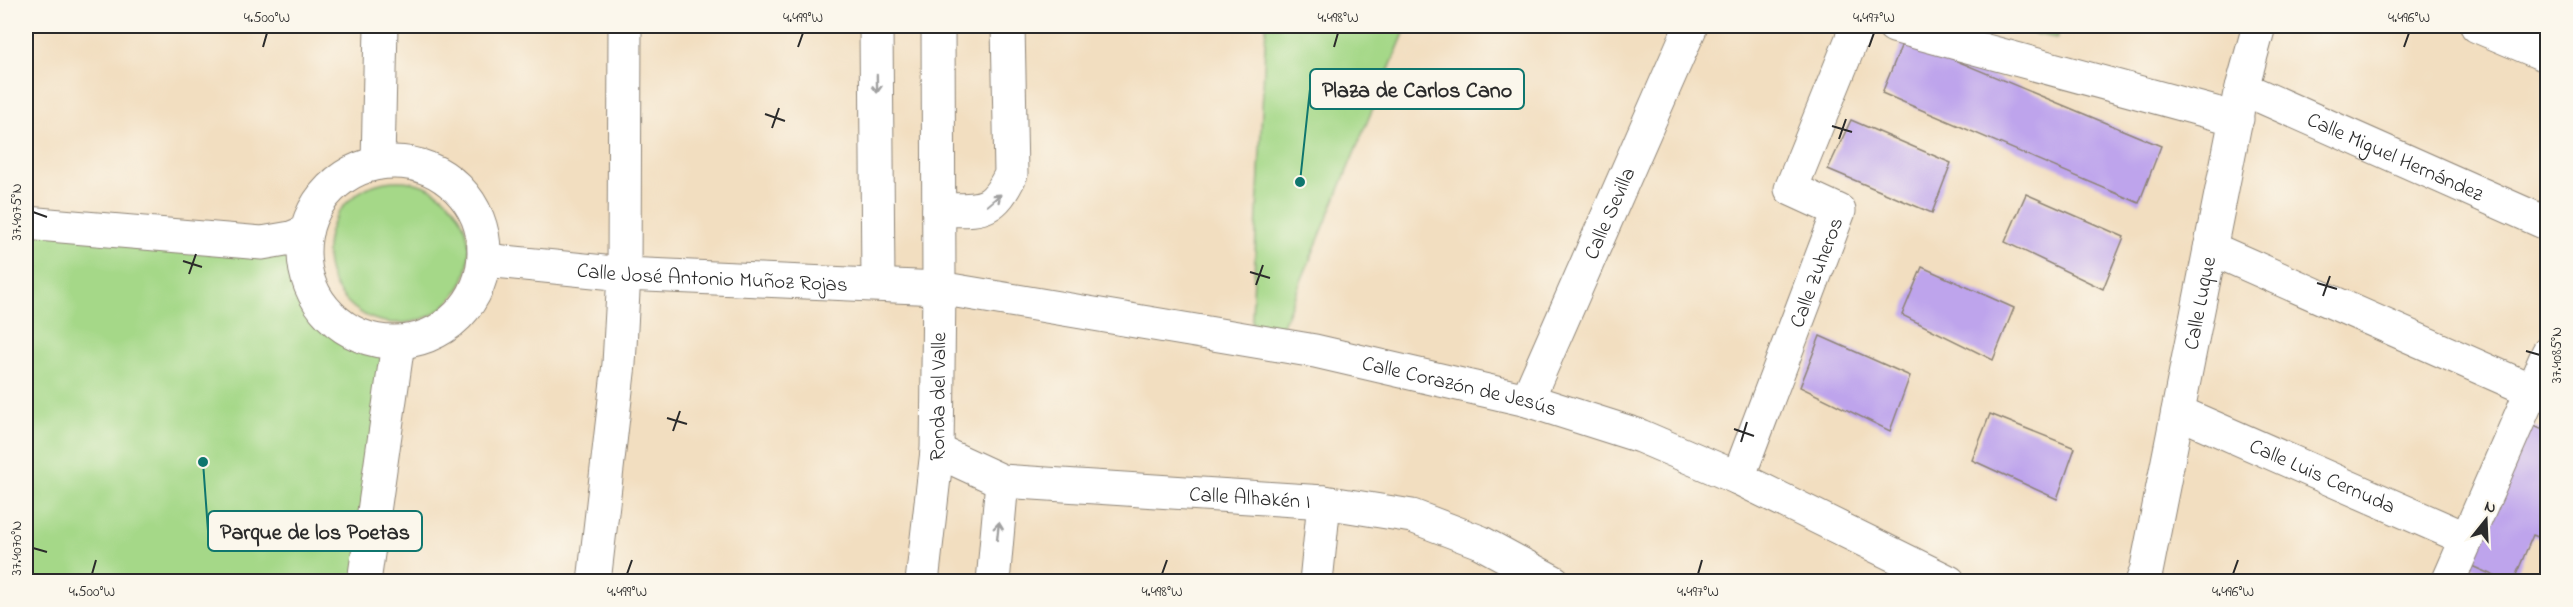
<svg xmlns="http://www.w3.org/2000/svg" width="2573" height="607" font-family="'Indie Flower',sans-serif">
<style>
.green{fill:#a5d888;stroke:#68825a;stroke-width:1.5}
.building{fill:#bea4ec}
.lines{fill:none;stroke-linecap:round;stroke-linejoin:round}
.minor-casing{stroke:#8e8476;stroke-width:35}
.tertiary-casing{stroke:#8e8476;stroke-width:35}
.minor{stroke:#fff;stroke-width:33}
.tertiary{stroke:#fff;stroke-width:33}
.oneway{stroke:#a0a0a0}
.ticks{fill:none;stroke:#2b2b2b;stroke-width:2}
.labels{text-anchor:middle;stroke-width:6;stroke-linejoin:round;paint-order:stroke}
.street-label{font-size:21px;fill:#2b2b2b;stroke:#fbf7ec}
.leader{fill:none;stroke:#0f766e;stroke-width:2}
.callout-dot{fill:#0f766e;stroke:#fbf7ec;stroke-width:2}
.callout{fill:#fbf7ec;stroke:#0f766e;stroke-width:2}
.callout-label{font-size:22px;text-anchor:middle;font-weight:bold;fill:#2b2b2b}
.neatline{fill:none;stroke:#2b2b2b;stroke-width:2}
.ticks-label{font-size:15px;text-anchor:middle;fill:#2b2b2b}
</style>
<rect width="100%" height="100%" fill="#fbf7ec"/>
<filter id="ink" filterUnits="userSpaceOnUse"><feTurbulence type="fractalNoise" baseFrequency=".0167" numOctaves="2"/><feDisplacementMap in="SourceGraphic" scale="12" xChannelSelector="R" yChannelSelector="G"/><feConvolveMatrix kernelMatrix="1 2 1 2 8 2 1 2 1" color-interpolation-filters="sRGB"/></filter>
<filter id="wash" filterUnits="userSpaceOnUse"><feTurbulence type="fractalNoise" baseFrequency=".008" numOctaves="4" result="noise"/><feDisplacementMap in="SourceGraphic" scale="24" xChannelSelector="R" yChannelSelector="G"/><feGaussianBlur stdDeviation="1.35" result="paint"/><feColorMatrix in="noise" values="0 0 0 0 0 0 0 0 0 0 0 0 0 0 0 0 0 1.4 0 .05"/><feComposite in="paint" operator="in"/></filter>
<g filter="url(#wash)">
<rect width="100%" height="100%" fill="#f2dec0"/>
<!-- green -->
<g class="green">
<polygon points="1266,26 1407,26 1275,344 1251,339"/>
<polygon points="1995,26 2059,26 2057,38"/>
<circle cx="398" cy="252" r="71"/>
<path d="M26 223 306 232C305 242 303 254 304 265 311 299 335 329 369 339 378 342 389 342 398 343L364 581H26Z"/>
</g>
<g id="blocks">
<!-- building -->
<g class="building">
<polygon points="1904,39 2161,146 2139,203 1882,93"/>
<polygon points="1851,120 1951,163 1932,213 1828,169"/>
<polygon points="2026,194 2124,237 2103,289 2005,242"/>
<polygon points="1922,267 2014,308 1993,360 1902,315"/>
<polygon points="1820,336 1910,376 1890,431 1800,387"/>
<polygon points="1990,414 2075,448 2057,499 1972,460"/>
<polygon points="2527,423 2548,432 2548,541 2533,535 2513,582 2508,582 2465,563"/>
</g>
</g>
</g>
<g filter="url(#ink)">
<use href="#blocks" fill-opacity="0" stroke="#8e8476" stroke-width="1.5"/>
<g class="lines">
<!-- minor casing -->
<g class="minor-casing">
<g id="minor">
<polyline points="876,26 878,284"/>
<polyline points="1894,26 2237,119"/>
<polyline points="2477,26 2548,56"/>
<path id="s1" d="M2242 88 2548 224"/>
<polyline points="378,163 381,26"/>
<path d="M939 210C980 209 992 215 1011 174L1008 26"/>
<polyline points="2210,248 2531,390"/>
<path id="s2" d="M939 288 1315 351 1527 400 1640 436 1738 478 1949 582"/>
<path id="s3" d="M1527 400 1691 26"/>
<path id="s4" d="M2178 412 2467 539"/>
<path id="s5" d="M937 451 1002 481 1324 502 1412 516 1480 542 1554 582"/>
<path id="s6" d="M1738 478 1839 211 1791 189 1857 26"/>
<polyline points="364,582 398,343"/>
<polyline points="594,582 619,364 624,274 625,26"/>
<polyline points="993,582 1002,481"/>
<polyline points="1316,582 1324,502"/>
<path id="s7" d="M2142 582 2146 572 2242 88 2259 26"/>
<polyline points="2448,582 2548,353"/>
</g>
</g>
<!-- tertiary casing -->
<g class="tertiary-casing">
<g id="tertiary">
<circle cx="394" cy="252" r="90"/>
<polyline points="26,223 262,243 291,238 306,232"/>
<path id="s8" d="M485 260 624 274 939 288"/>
<path id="s9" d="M922 582 937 451 939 288 938 26"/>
</g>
</g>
<!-- minor -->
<use href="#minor" class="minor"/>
<!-- tertiary -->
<use href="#tertiary" class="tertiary"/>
</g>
<!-- one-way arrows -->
<defs><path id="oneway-shaft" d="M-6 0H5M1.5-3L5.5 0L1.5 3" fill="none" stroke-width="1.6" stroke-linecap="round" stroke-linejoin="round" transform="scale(1.5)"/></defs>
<g class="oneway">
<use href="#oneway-shaft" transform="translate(877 84) rotate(89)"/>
<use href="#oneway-shaft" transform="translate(994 200) rotate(-40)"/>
<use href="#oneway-shaft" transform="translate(998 531) rotate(-84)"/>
</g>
</g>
<!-- ticks -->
<path class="ticks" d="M263 47 267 33M798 47 803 33M1334 47 1338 33M1869 47 1874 33M2404 47 2409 33M765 114 785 121M1832 126 1852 132M772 128 779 108M1839 139 1846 119M33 212 47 217M183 261 202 267M1250 272 1270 278M189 274 196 254M2317 283 2337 289M1256 285 1263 265M2323 296 2330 276M2526 351 2540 355M667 418 687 424M1734 429 1754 436M673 431 680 411M1741 442 1747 422M33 548 47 552M92 574 96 560M627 574 632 560M1162 574 1167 560M1698 574 1702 560M2233 574 2238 560"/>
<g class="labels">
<!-- street labels -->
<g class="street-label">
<text dy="7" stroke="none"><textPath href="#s1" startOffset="168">Calle Miguel Hernández</textPath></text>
<text dy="7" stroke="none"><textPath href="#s3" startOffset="204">Calle Sevilla</textPath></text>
<text dy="7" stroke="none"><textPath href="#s6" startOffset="220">Calle Zuheros</textPath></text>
<text dy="7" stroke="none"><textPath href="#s8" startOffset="228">Calle José Antonio Muñoz Rojas</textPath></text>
<text dy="7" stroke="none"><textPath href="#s7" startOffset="285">Calle Luque</textPath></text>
<text dy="7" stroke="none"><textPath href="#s2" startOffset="530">Calle Corazón de Jesús</textPath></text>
<text dy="7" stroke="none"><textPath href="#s9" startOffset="186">Ronda del Valle</textPath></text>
<text dy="7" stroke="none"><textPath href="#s4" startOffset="158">Calle Luis Cernuda</textPath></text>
<text dy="7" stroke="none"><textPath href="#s5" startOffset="320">Calle Alhakén I</textPath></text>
</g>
</g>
<!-- callouts -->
<path class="leader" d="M1300 182L1310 89M203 462L208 531"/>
<g class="callout-dot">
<circle cx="1300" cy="182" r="6"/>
<circle cx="203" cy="462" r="6"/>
</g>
<g class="callout">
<rect x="1310" y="69" width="214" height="40" rx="6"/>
<rect x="208" y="511" width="214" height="40" rx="6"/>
</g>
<g class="callout-label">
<text x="1417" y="97">Plaza de Carlos Cano</text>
<text x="315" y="539">Parque de los Poetas</text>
</g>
<!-- margin -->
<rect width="2573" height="607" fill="none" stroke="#fbf7ec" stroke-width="66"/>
<!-- north arrow -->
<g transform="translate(2486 520) rotate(18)" stroke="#fbf7ec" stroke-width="4.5" paint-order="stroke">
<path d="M0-4.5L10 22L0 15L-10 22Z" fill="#2b2b2b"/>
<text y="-9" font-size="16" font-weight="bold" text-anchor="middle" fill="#2b2b2b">N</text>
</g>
<rect x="33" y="33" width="2507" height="541" class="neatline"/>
<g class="ticks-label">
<text x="267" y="22">4.500°W</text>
<text x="803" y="22">4.499°W</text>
<text x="1338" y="22">4.498°W</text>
<text x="1874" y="22">4.497°W</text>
<text x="2409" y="22">4.496°W</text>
<text transform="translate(16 212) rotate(-90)" y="5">37.4075°N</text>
<text transform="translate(2556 355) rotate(-90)" y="5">37.4085°N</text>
<text transform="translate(16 548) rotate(-90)" y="5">37.4070°N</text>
<text x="92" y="596">4.500°W</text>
<text x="627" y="596">4.499°W</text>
<text x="1162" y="596">4.498°W</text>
<text x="1698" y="596">4.497°W</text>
<text x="2233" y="596">4.496°W</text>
</g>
</svg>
